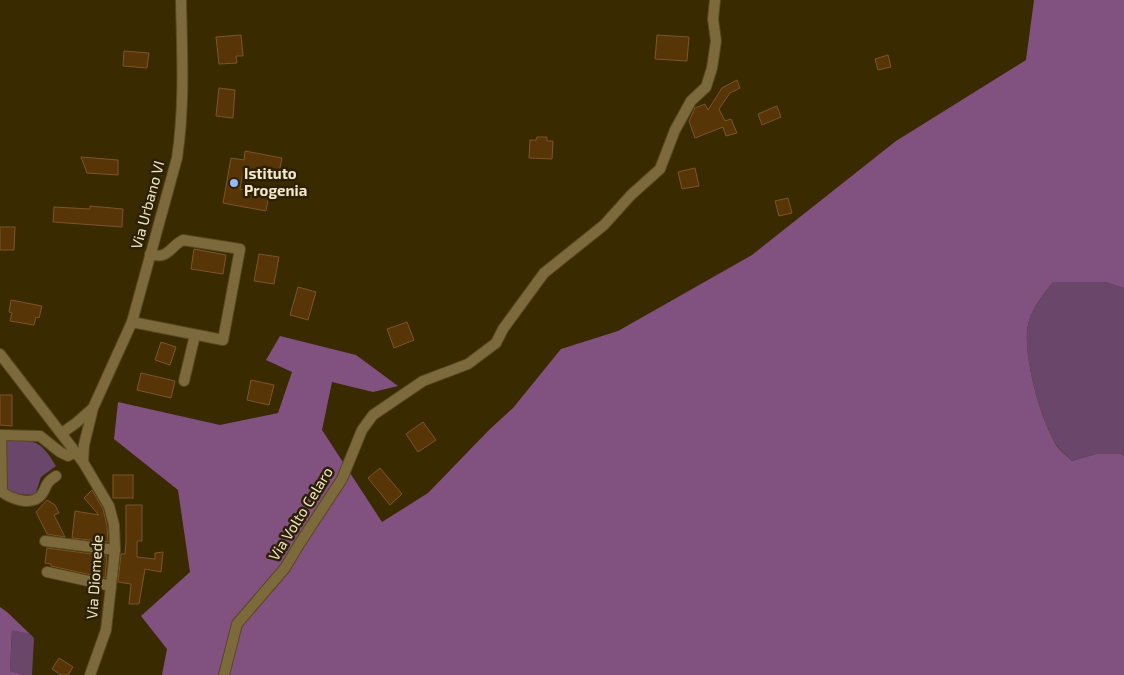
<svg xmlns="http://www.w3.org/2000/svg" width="1124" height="675" font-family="'Exo 2',sans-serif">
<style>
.green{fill:#6a466a}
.forest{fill:#815280}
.building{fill:#583506;stroke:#7b552c}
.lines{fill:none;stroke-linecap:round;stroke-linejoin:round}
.street-casing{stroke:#574820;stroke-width:12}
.street{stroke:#7d6a3c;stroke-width:10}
.poi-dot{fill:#98b5fd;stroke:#2c2105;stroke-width:2}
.labels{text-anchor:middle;stroke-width:5;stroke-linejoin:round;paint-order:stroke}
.poi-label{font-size:15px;font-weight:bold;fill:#f2e6cb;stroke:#2c2105;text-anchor:start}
.street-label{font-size:15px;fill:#f2e6cb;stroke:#2c2105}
</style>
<rect width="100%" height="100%" fill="#3a2a00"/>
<!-- green -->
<g class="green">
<path d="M1053 282H1105L1124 288V456L1121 454H1096L1072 461C1066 455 1058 449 1054 441 1040 416 1022 353 1028 325 1031 309 1043 295 1053 282Z"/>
<path d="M0 439C32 440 39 437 56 466L41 477 35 495 14 494 8 491Z"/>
<polygon points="12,629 30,634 34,638 32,675 24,675 10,671"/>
</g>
<!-- forest -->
<g class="forest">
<path d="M1034 0H1124V288L1105 282H1053C1043 295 1031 309 1028 325 1022 353 1040 416 1054 441 1057 449 1066 455 1072 461L1096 454H1121L1124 456V675H162L167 649 141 616 190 572 178 490 114 439 118 402 220 425 278 413 292 372 266 360 280 336 356 355 398 386 373 392 332 382 322 430 382 522 428 493 490 429 513 408 561 349 618 331 752 255 896 141 1026 60Z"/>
<polygon points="0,607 7,612 30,634 12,630 10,671 24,675 0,675"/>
</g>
<!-- building -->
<g class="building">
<polygon points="241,35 243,56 236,56 237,63 219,64 216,37"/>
<polygon points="657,35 689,37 687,61 655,59"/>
<polygon points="124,51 149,53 147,68 123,66"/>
<polygon points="888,55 891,67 878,70 875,59"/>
<polygon points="737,80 740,88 730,93 719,109 725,121 731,119 737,133 726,136 723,127 695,138 689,121 695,108 705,104 708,110 722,88"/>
<polygon points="219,88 235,90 233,118 216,116"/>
<polygon points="777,106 781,117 762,125 758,114"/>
<polygon points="537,137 547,137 547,141 553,141 552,159 529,158 530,140 536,140"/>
<polygon points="245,151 282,158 278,177 243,171 240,189 269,194 266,211 223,203 231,158 244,160"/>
<polygon points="81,157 118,160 118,175 87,173"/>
<polygon points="695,168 699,186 682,189 678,172"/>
<polygon points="788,198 792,213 779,216 775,201"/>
<polygon points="90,206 123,209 122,227 53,222 54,207 90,209"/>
<polygon points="0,227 15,227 14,250 0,250"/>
<polygon points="194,249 226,255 223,274 191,269"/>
<polygon points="259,254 279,257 274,284 254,281"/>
<polygon points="298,287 316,292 308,320 290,315"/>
<polygon points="11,300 42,306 39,318 36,317 34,325 10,321 12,313 9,312"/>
<polygon points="407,322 414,340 394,348 387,329"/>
<polygon points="161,342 176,347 170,365 155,360"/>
<polygon points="141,373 175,381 171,398 137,390"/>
<polygon points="251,380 274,385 269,405 247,400"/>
<polygon points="0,395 12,395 12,426 0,425"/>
<polygon points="423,422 436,440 418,452 406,434"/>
<polygon points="380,468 402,494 390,505 368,478"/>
<rect x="113" y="475" width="20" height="23"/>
<polygon points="92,490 103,509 107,526 108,542 72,538 75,511 99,515 84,498"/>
<polygon points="47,500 55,505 59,513 54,515 65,537 47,534 36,512"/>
<polygon points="126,505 142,505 142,541 137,541 137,557 155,559 155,553 163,552 161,572 145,569 139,604 129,604 131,584 118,582 121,554 125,554 126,543"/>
<polygon points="47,548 107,556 105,578 51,566 51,564 45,563"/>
<polygon points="59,658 73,667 68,675 61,675 52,669"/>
</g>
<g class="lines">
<!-- street casing -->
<g class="street-casing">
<g id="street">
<path d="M132 322 223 340 240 249 183 240C169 247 169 260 150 254"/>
<polyline points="0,354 83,462 109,506 114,525 115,550 106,630 90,675"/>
<polyline points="184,381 195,335"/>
<polyline points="62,433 76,423 92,409"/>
<polyline points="0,435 40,436 60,452 68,456 76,452"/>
<path d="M83 462 84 445 93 408 132 322 177 158C185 105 182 53 181 0"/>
<polyline points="0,492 2,492 1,435"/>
<path d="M2 492C12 499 32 507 42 494 48 485 44 484 56 476"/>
<polyline points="45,541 115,550"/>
<polyline points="47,572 111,586"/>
<polyline points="224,675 237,624 285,568 300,543 342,479 362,430 373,415 423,381 468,364 496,343 503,329 544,273 604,225 631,195 660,169 675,130 691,101 706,87 712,68 716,41 713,19 715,0"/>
</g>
</g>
<!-- street -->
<use href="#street" class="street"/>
</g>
<!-- markers -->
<circle class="poi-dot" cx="234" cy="183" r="5"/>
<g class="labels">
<!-- poi labels -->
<g class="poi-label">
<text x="244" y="179">Istituto<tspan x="244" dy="17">Progenia</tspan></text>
</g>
<!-- street labels -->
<g class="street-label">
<text transform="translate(148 205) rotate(-75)" y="5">Via Urbano VI</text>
<text transform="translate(301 514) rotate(-58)" y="5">Via Volto Celaro</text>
<text transform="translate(95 577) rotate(-86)" y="5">Via Diomede</text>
</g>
</g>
</svg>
